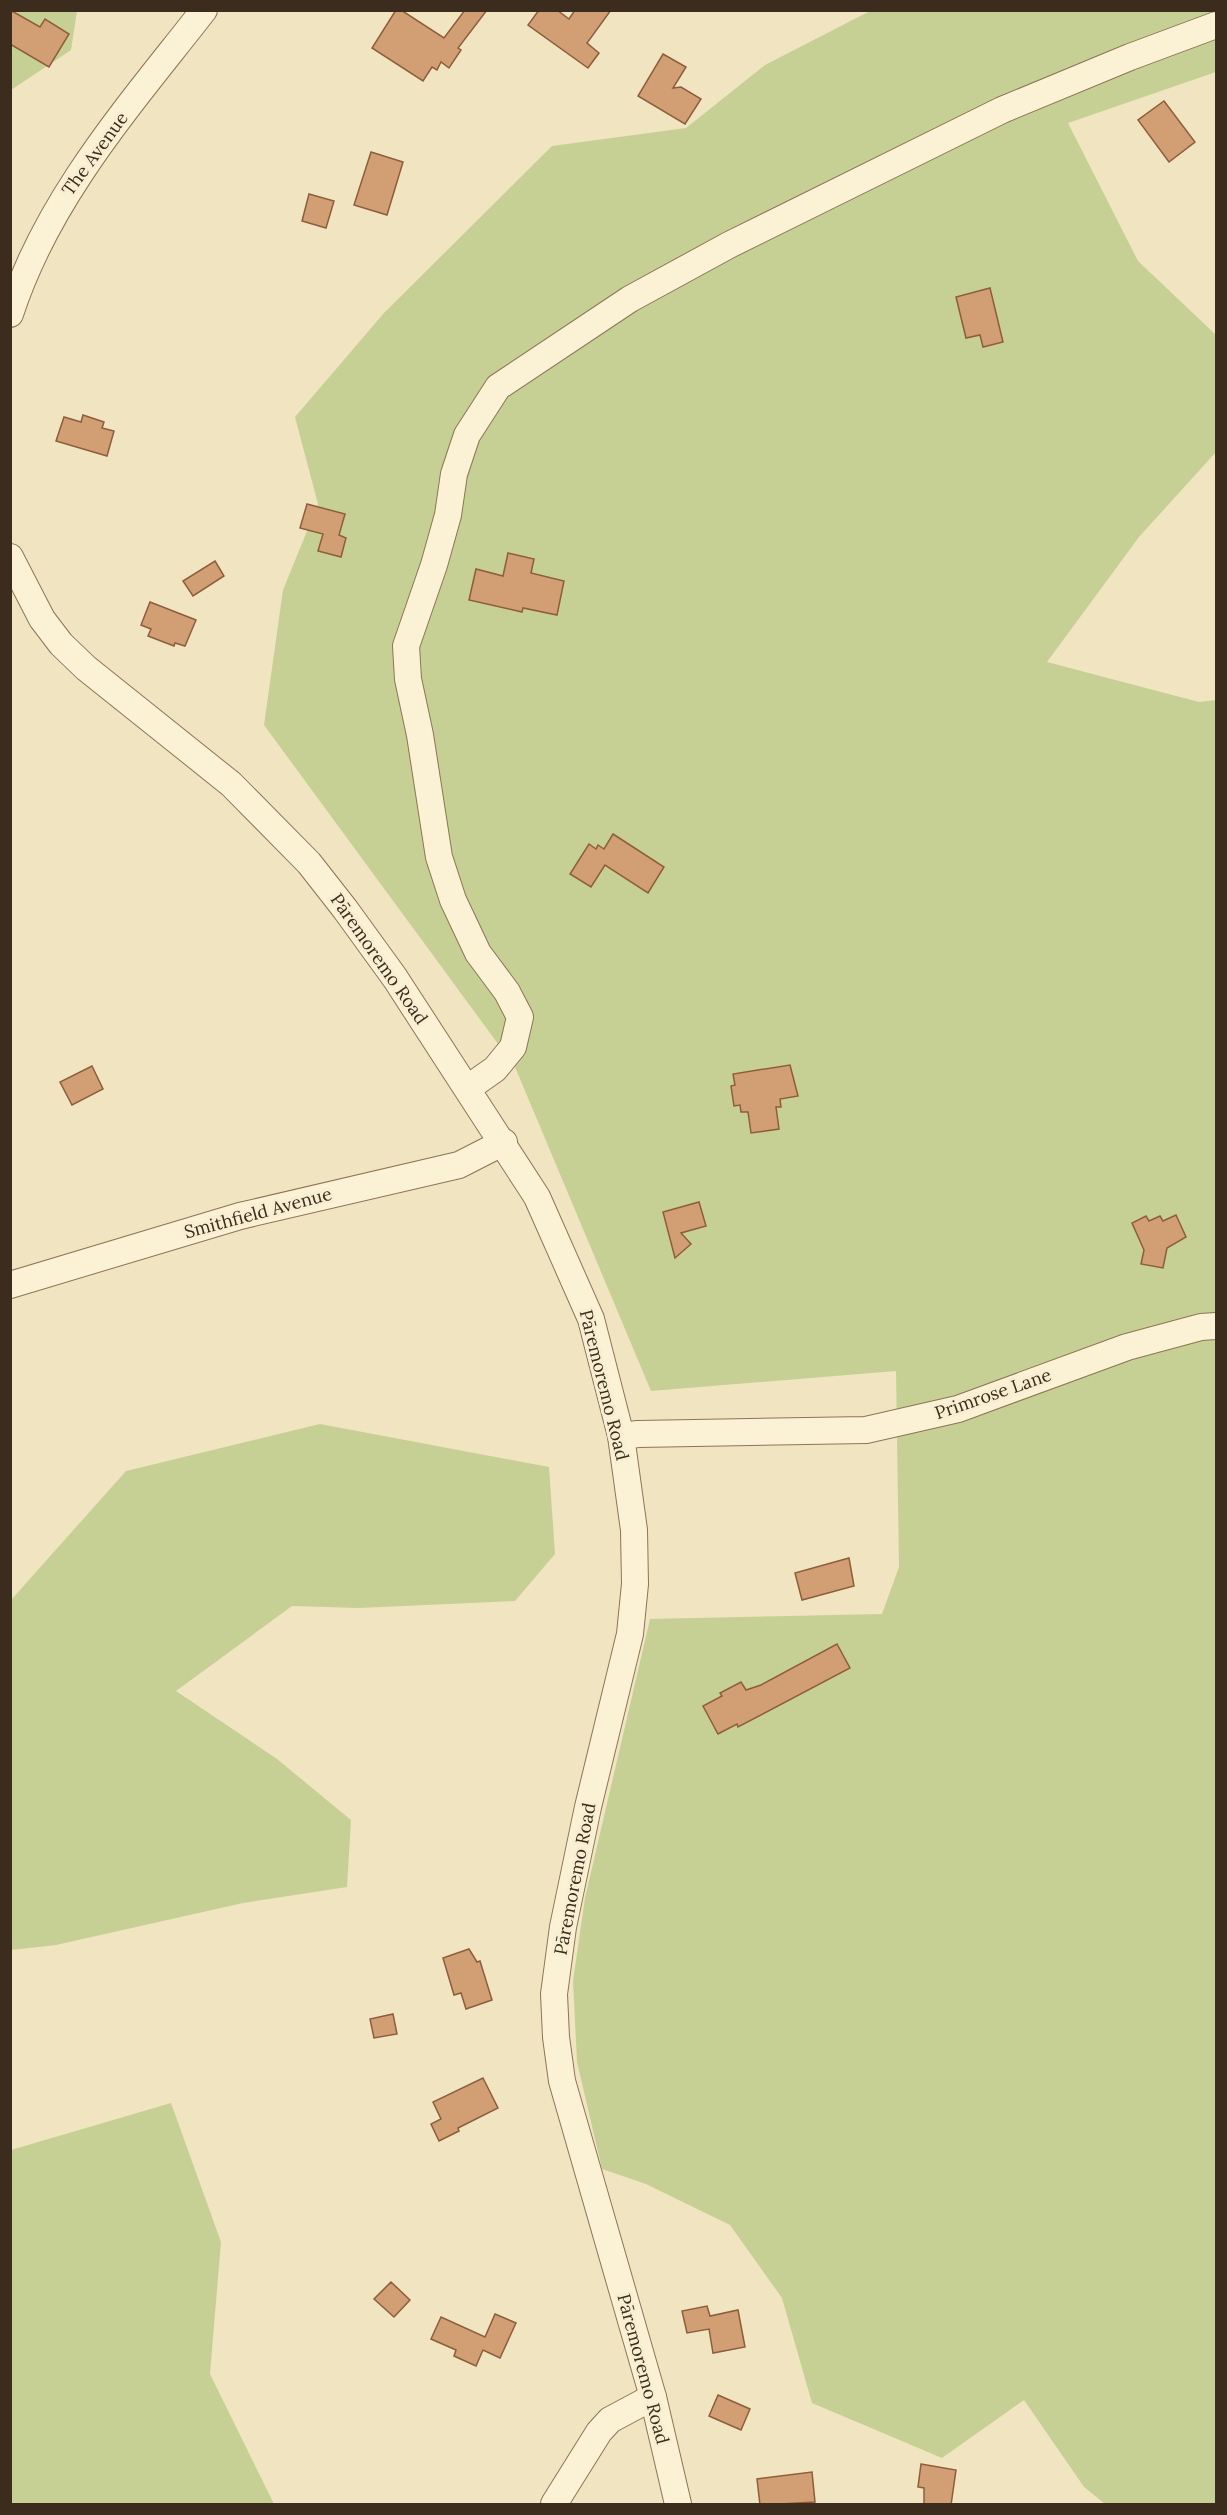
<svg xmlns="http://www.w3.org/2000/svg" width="1227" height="2515" font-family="Lora,serif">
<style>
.green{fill:#c7d094}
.building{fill:#d29e74;stroke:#8d5e3b;stroke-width:1.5}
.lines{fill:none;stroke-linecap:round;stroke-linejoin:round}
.minor-casing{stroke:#8c7557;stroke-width:28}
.minor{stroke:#fbf1d5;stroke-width:26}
.labels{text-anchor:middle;stroke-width:6;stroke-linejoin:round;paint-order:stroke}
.street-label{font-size:18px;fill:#3b2c1d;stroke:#f8eed1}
</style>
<rect width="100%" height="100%" fill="#f1e4c1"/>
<!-- green -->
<g class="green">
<polygon points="11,11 77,11 71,50 11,90"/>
<polygon points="870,11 1216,11 1216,72 1068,123 1138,261 1216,335 1216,452 1139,537 1047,662 1199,702 1216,700 1216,2504 1105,2504 1084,2487 1024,2400 942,2458 812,2403 782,2298 730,2225 646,2184 602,2169 577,2062 573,1981 585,1898 650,1619 882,1614 899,1567 896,1371 651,1391 515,1067 264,725 283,590 318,504 295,417 384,313 552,146 686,128 765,65"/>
<polygon points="320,1424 549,1467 555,1554 515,1601 359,1608 292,1606 176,1691 277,1759 351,1820 347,1887 243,1903 56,1945 11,1950 11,1600 126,1471"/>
<polygon points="171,2103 221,2242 210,2374 274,2504 11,2504 11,2150"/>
</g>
<!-- building -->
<g class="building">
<polygon points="10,10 40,27 45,19 69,34 49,67 10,44"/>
<polygon points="396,10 401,10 444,38 465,10 487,10 458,48 461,50 449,68 441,62 437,70 432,67 423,81 372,48"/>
<polygon points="539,10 557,10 569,19 575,10 611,10 587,43 599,53 588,68 528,25"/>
<polygon points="663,54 686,67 673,88 681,87 701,99 685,124 638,96"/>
<polygon points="1164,101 1195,142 1169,162 1138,120"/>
<polygon points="371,152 403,162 387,215 354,205"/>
<polygon points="309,194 334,201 326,228 302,221"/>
<polygon points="990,288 1003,342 983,347 980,335 966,338 956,297"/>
<polygon points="83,415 104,422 102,428 114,431 107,456 56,441 64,417 81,422"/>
<polygon points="307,504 345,514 339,535 346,538 341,557 318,551 323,534 300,528"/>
<polygon points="508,553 534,559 531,573 564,581 557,615 523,608 522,612 469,600 476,569 503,576"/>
<polygon points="215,561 224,576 193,596 183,581"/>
<polygon points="150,602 196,620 185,646 175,643 174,646 148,636 151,629 141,625"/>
<polygon points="613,834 664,867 648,893 605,865 591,887 570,874 589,844 596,849 598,845 604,849"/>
<polygon points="790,1065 798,1096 780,1099 781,1107 776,1107 779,1129 751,1133 748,1112 741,1112 740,1105 734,1106 731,1086 735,1085 733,1074"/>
<polygon points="92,1066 103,1089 72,1105 60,1082"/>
<polygon points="699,1202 706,1226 681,1233 691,1244 675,1258 663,1212"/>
<polygon points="1176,1215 1186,1237 1167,1248 1163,1268 1141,1264 1144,1250 1132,1223 1146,1216 1149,1221 1160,1216 1163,1221"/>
<polygon points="849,1558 854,1586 802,1600 795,1573"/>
<polygon points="837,1644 850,1668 738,1727 737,1724 718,1734 703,1706 722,1696 720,1693 741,1682 746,1690 761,1685"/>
<polygon points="469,1949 477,1962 480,1961 492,2000 466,2009 461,1993 454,1995 443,1958"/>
<polygon points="393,2014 397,2034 374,2038 370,2019"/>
<polygon points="483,2078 498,2108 458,2128 459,2131 439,2141 431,2124 441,2119 433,2102"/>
<polygon points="391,2282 410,2300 394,2317 374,2299"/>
<polygon points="707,2306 710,2316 738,2310 745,2347 713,2353 709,2329 687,2333 682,2311"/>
<polygon points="495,2314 516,2323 500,2358 483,2350 476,2366 454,2356 456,2350 431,2339 441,2317 485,2337"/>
<polygon points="718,2395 750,2409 741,2430 709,2416"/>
<polygon points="921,2464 956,2470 951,2505 924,2505 924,2488 918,2487"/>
<polygon points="812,2472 815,2502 760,2505 757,2479"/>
</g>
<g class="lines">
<!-- minor casing -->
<g class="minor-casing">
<g id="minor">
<path d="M10 314C48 197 130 105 204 10"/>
<polyline points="10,557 42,619 61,644 86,668 231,784 309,863 345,909 395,978 537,1197 591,1319 621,1436 634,1530 635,1584 630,1634 588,1807 563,1927 554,1994 556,2037 562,2081 653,2397 678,2504"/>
<polyline points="468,1088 495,1069 513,1047 520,1017 507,992 478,953 453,900 439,857 420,735 408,679 406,646 434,565 448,515 454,474 467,435 498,387 630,299 729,245 1002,110 1130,57 1216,25"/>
<polyline points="10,1285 240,1216 459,1165 504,1142"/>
<polyline points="621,1436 638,1434 866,1430 958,1409 1127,1347 1201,1327 1216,1326"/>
<polyline points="554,2504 599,2432 610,2420 653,2397"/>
</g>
</g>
<!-- minor -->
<use href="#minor" class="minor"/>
</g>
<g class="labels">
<!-- street labels -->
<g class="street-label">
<text transform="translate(95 154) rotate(-54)" y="6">The Avenue</text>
<text transform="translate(379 959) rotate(55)" y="6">Pāremoremo Road</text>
<text transform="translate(258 1213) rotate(-15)" y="6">Smithfield Avenue</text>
<text transform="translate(604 1385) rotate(76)" y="6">Pāremoremo Road</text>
<text transform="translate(993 1394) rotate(-19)" y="6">Primrose Lane</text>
<text transform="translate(575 1879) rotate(-79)" y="6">Pāremoremo Road</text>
<text transform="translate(643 2369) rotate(75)" y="6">Pāremoremo Road</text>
</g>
</g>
<!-- border -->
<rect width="1227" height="2515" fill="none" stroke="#3b2c1d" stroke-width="24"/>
</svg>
